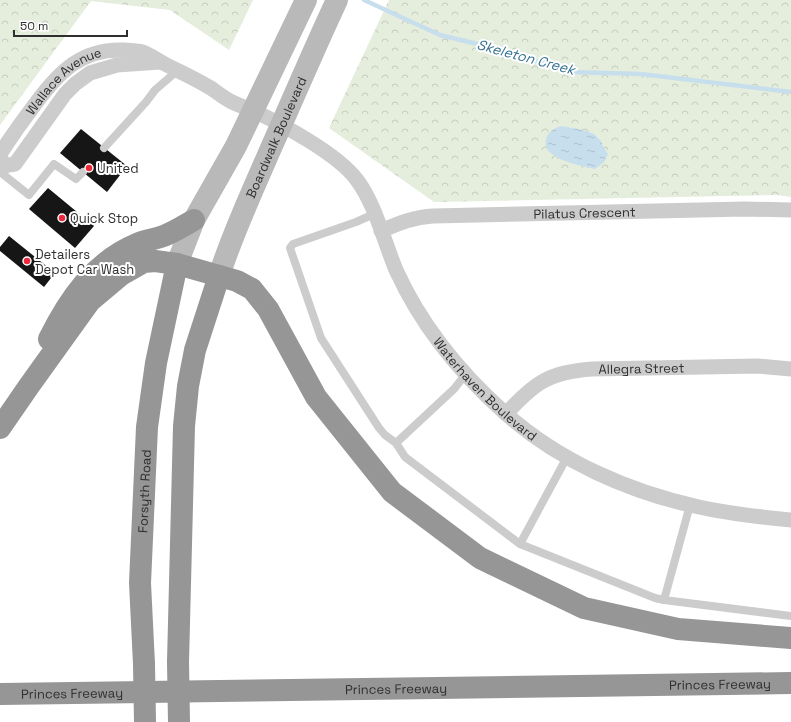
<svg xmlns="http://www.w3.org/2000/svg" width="791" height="722" font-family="'Space Grotesk',sans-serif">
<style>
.forest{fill:url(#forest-crowns)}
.water{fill:url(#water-ripples)}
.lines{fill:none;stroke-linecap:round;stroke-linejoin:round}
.stream{stroke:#c7dfed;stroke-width:4.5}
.building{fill:#161616}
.lane{stroke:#ccc;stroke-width:8}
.street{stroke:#ccc;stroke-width:15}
.secondary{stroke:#b9b9b9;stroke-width:22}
.highway{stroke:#969696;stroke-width:22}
.highway-bridge{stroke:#969696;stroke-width:22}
.poi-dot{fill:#ed2a3d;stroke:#fff;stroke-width:1.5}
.labels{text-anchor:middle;stroke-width:4;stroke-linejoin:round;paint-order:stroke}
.street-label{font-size:13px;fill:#2f2f2f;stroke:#fff}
.poi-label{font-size:13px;fill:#2f2f2f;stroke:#fff;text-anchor:start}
.water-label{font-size:14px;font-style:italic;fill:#397395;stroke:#fff}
</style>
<defs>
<pattern id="forest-crowns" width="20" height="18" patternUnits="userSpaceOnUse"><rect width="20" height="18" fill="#e5eddc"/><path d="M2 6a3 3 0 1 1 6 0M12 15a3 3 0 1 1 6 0" fill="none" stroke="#c5ccbd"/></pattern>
<pattern id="water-ripples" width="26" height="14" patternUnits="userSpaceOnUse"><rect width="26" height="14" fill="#c7dfed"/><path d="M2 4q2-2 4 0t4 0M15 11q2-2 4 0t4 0" fill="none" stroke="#abc0cc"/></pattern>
</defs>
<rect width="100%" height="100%" fill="#fff"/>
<!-- forest -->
<g class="forest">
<polygon points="0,0 253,0 229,50 170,10 91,1 0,125"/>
<polygon points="389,0 791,0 791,197 777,195 434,202 329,128"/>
</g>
<!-- water -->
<path class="water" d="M561 126 583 130 594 134 601 141 603 146 608 154 604 162 595 169C582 166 541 159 546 140 548 131 553 129 561 126Z"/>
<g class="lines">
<!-- stream -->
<polyline class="stream" points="364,0 440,35 502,50 571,72 641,74 791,92"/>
</g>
<!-- building -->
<g class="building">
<polygon points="81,129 127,166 107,192 60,153"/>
<polygon points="48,188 94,226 75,248 29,209"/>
<polygon points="9,236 55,273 44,287 0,251 0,247"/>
</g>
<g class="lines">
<!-- lane -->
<g class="lane">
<polyline points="104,148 146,102 155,90 177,71"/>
<polyline points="0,172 29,195 54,164 76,179 83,172"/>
<polyline points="374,214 356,222 293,244 290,248 321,338 379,428 385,435 396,443 405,457 520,544 655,598 664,600"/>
<polyline points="396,443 454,389 465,375"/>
<polyline points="690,505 664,600 791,616"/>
<polyline points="520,544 567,457"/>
</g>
<!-- street -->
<g class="street">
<path id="s1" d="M3 166 0 154C11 137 23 120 36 103 59 72 82 48 124 50 131 51 139 50 145 53 151 55 157 60 163 63 178 71 194 78 209 87 216 91 222 97 230 101 238 105 246 108 254 111 283 125 338 154 357 180 375 204 384 241 396 270 421 325 460 373 505 413 559 461 629 492 699 507 729 514 760 517 791 520"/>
<polyline points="0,169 3,166 15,164 65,94 75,84 90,73 117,65 160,62"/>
<path id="s2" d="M381 231C399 223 414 217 433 216L745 209 791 210"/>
<path id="s3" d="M506 414C534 383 549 372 592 369L758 366 791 369"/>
</g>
<!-- secondary -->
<g class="secondary">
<polyline points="177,264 194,220 236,146 306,0"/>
<path id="s4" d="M219 276C233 232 253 190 271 148 293 99 314 49 337 0"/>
</g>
<!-- highway -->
<g class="highway">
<path d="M49 339C69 299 94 262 137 244 146 240 157 239 166 235 176 231 185 225 194 220"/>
<polyline points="0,428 29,386 90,301 121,275 144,262 155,261 177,264 237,281 252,289 268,309 316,397 392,492 480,558 584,608 678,629 791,638"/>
<polyline points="178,662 184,426 188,386 195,350 219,276"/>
<path id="s5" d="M144 664 140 583 147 427 156 363 177 264"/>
<path id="s6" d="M0 694 791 683"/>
</g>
<!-- highway-bridge -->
<g class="highway-bridge">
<polyline points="178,662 179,722"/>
<polyline points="144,664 145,722"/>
</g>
</g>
<!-- markers -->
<g class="poi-dot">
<circle cx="89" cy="168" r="4"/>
<circle cx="62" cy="218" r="4"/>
<circle cx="27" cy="261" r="4"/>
</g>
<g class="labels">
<!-- street labels -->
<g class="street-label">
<text dy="5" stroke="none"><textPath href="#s1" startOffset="111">Wallace Avenue</textPath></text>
<text dy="5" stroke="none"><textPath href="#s4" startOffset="150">Boardwalk Boulevard</textPath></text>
<text dy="5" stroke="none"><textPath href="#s2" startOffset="206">Pilatus Crescent</textPath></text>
<text dy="5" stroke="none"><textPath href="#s3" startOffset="150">Allegra Street</textPath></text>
<text dy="5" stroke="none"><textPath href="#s1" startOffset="701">Waterhaven Boulevard</textPath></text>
<text dy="5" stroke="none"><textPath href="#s5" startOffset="173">Forsyth Road</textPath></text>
<text dy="5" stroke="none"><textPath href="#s6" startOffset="720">Princes Freeway</textPath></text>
<text dy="5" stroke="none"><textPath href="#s6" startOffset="396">Princes Freeway</textPath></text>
<text dy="5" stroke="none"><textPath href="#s6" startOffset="72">Princes Freeway</textPath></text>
</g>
<!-- poi labels -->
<g class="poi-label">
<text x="97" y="173">United</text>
<text x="70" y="223">Quick Stop</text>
<text x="35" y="259">Detailers<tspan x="35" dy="15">Depot Car Wash</tspan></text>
</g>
<!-- water labels -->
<g class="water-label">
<text transform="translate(526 57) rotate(15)" y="5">Skeleton Creek</text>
</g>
</g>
<!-- scale -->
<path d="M14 30v6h113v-6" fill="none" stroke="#2f2f2f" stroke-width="2"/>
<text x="20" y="30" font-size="12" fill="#2f2f2f" stroke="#ffffff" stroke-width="3" paint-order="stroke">50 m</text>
</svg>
